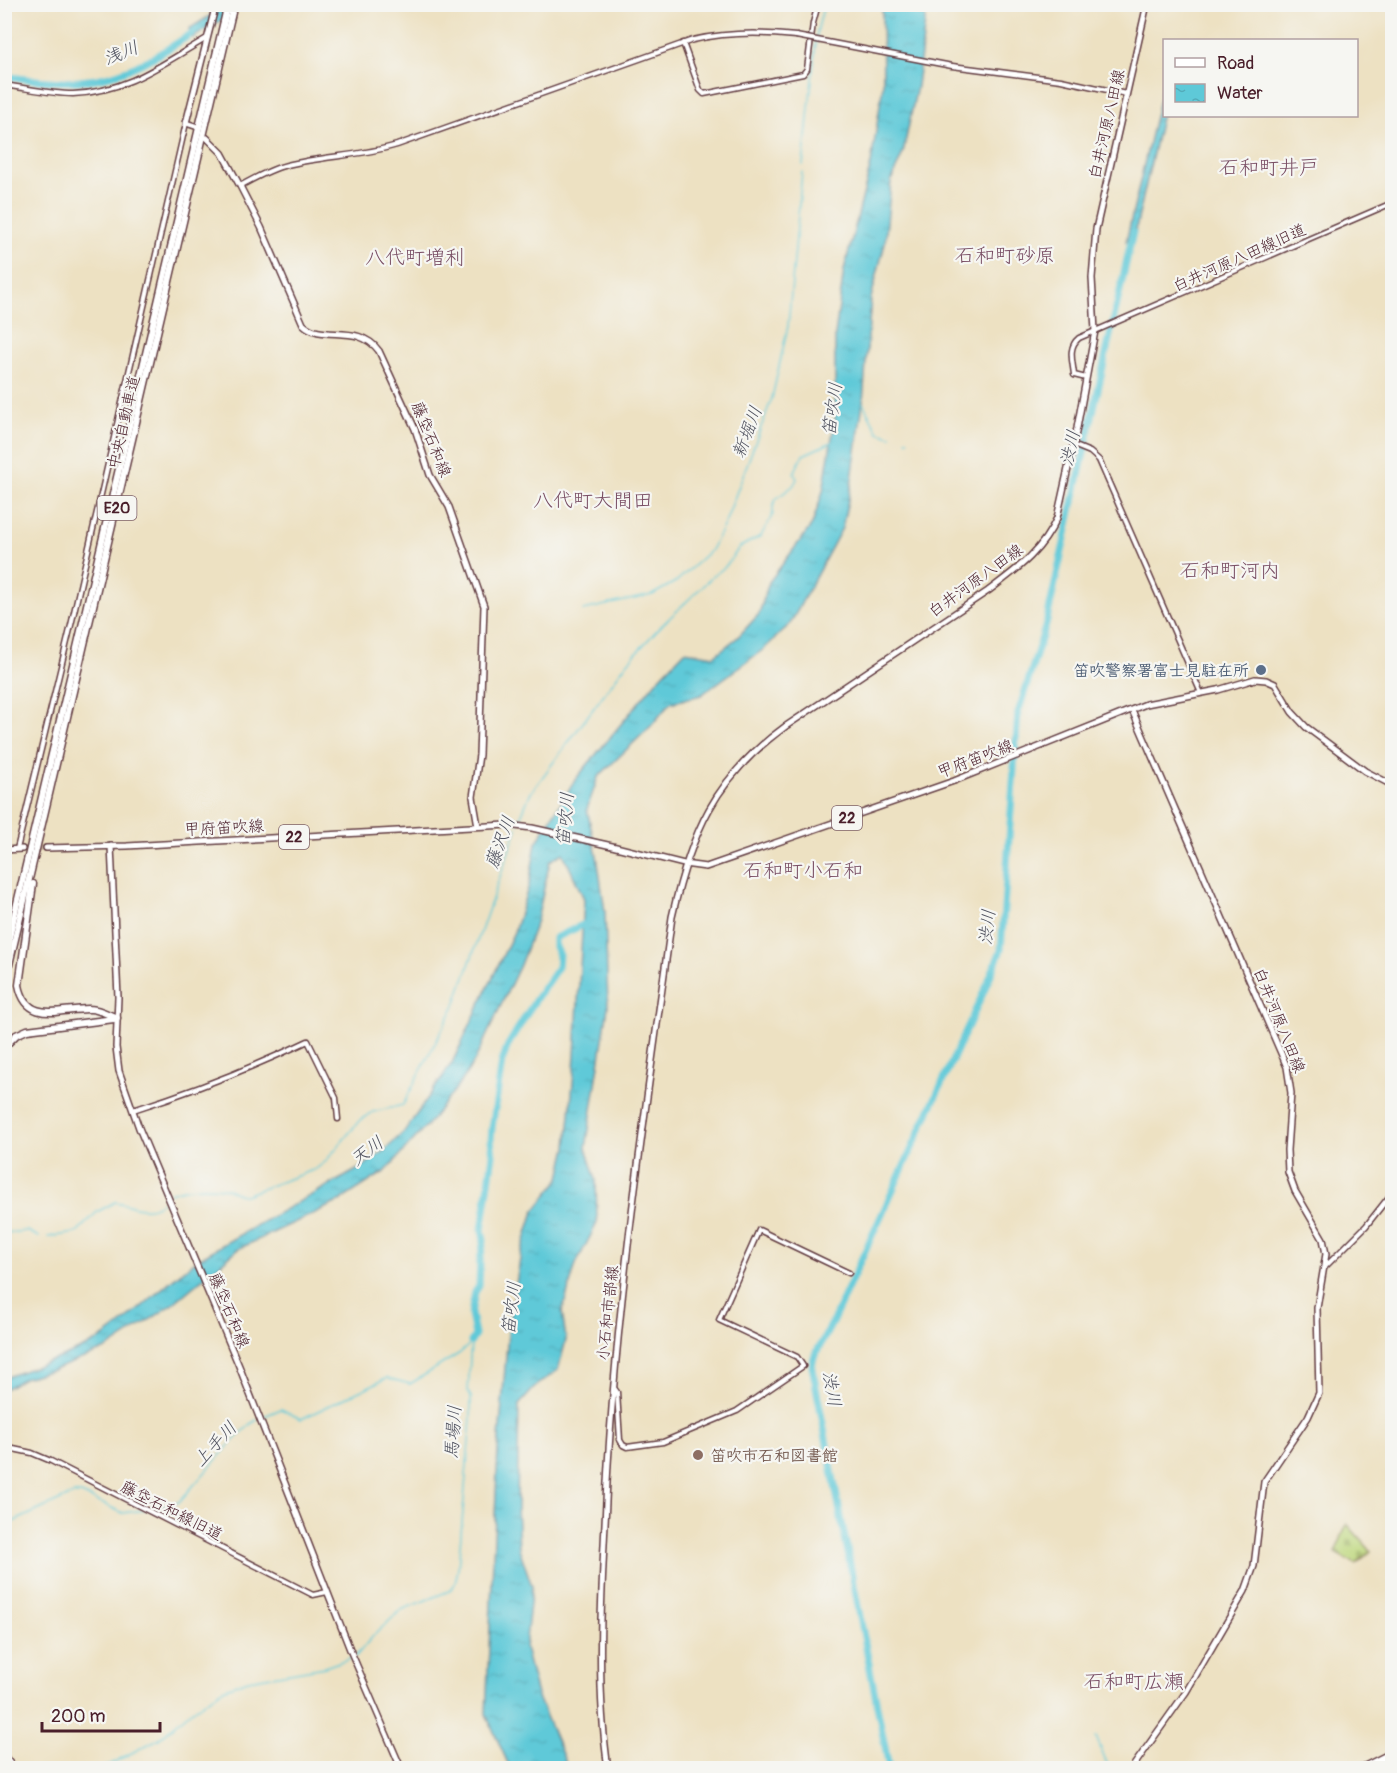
<svg xmlns="http://www.w3.org/2000/svg" width="1397" height="1773" font-family="Pangolin,'Klee One',sans-serif">
<style>
.cemetery{fill:url(#cemetery-stones);stroke:#847b54;stroke-width:1.5}
.water{fill:url(#water-ripples);stroke:#547482;stroke-width:1.5}
.lines{fill:none;stroke-linecap:round;stroke-linejoin:round}
.stream{stroke:#5ec9d8;stroke-width:1.5}
.river{stroke:#5ec9d8;stroke-width:7}
.major-tunnel{stroke:#ccbaa4;stroke-width:5;stroke-dasharray:5 2.5;stroke-linecap:butt}
.minor-casing{stroke:#623c42;stroke-width:7}
.major-casing{stroke:#623c42;stroke-width:8}
.highway-casing{stroke:#623c42;stroke-width:9}
.minor{stroke:#fff;stroke-width:4}
.major{stroke:#fff;stroke-width:5}
.highway{stroke:#fff;stroke-width:6}
.minor-bridge-casing{stroke:#623c42;stroke-width:7;stroke-linecap:butt}
.minor-bridge{stroke:#fff;stroke-width:4}
.service-dot{fill:#5c6f8a;stroke:#f6f6f2;stroke-width:2}
.education-dot{fill:#8d6e63;stroke:#f6f6f2;stroke-width:2}
.labels{text-anchor:middle;stroke-width:4.5;stroke-linejoin:round;paint-order:stroke}
.shield{fill:#f6f6f2;stroke:#7e6067;stroke-width:1.5}
.shield-label{font-size:15px;font-weight:bold;fill:#4a1f2b}
.street-label{font-size:16px;fill:#4a1f2b;stroke:#f6f6f2}
.service-label{font-size:16px;font-weight:bold;fill:#4e5e75;stroke:#f6f6f2;text-anchor:end}
.education-label{font-size:16px;font-weight:bold;fill:#785e54;stroke:#f6f6f2;text-anchor:start}
.water-label{font-size:18px;font-style:italic;fill:#50525f;stroke:#f6f6f2}
.quarter-label{font-size:20px;fill:#794e64;stroke:#f6f6f2}
</style>
<defs>
<pattern id="cemetery-stones" width="16" height="16" patternUnits="userSpaceOnUse" patternTransform="scale(1.5)"><rect width="16" height="16" fill="#bdd77c"/><path d="M2 7V4a2 2 0 0 1 4 0v3zM10 15v-3a2 2 0 0 1 4 0v3z" fill="#a4b86b"/></pattern>
<pattern id="water-ripples" width="26" height="14" patternUnits="userSpaceOnUse" patternTransform="scale(1.5)"><rect width="26" height="14" fill="#5ec9d8"/><path d="M2 4q2-2 4 0t4 0M15 11q2-2 4 0t4 0" fill="none" stroke="#53acba"/></pattern>
</defs>
<rect width="100%" height="100%" fill="#f6f6f2"/>
<filter id="ink" filterUnits="userSpaceOnUse"><feTurbulence type="fractalNoise" baseFrequency=".0167" numOctaves="2"/><feDisplacementMap in="SourceGraphic" scale="12" xChannelSelector="R" yChannelSelector="G"/><feConvolveMatrix kernelMatrix="1 2 1 2 8 2 1 2 1" color-interpolation-filters="sRGB"/></filter>
<filter id="wash" filterUnits="userSpaceOnUse"><feTurbulence type="fractalNoise" baseFrequency=".008" numOctaves="4" result="noise"/><feDisplacementMap in="SourceGraphic" scale="24" xChannelSelector="R" yChannelSelector="G"/><feGaussianBlur stdDeviation="1.35" result="paint"/><feColorMatrix in="noise" values="0 0 0 0 0 0 0 0 0 0 0 0 0 0 0 0 0 1.4 0 .05"/><feComposite in="paint" operator="in"/></filter>
<g filter="url(#wash)">
<rect width="100%" height="100%" fill="#ede1c2"/>
<!-- cemetery -->
<polygon class="cemetery" points="1347,1524 1371,1551 1356,1564 1335,1553"/>
<!-- water -->
<g class="water">
<polygon points="227,5 245,5 193,38 189,29"/>
<path d="M882 5H927L917 86 903 153 891 181 885 243 871 298 863 402 851 486 842 528 790 624 764 649 701 695 670 703 651 726 598 777 587 809 597 856 605 912 608 1007 586 1148 596 1180 597 1223 576 1264 562 1312 566 1340 558 1370 536 1386 519 1405 517 1506 519 1548 532 1586 525 1648 537 1695 568 1768H510L486 1714 498 1450 508 1333 521 1253 534 1211 560 1178 567 1147 574 1071 584 899 563 853 550 861 537 920 520 965 475 1060 461 1082 428 1124 386 1171 338 1202 238 1249 169 1307 106 1349 56 1369 24 1378 5 1389V1378C37 1365 72 1356 102 1338 138 1315 166 1280 202 1257 254 1225 309 1197 362 1167L384 1151 405 1131 452 1063 514 932 529 885 536 843 575 780 658 679 685 651 714 656 738 637 759 614 769 582 812 525 823 491 835 419V335L844 270 871 164 883 85Z"/>
<polygon points="1164,78 1164,105 1134,237 1126,242"/>
</g>
<g class="lines">
<!-- stream -->
<g class="stream">
<polyline points="803,165 817,32 824,4"/>
<polyline points="863,403 878,432 891,436"/>
<polyline points="906,440 908,440"/>
<polyline points="583,610 652,595 677,581 711,550 725,523 772,398 788,326 802,172"/>
<polyline points="518,824 530,794 627,663 657,630 713,576 725,567 740,547 761,536 773,514 773,506 776,499 793,486 797,479 794,473 803,455 832,442"/>
<path d="M170 1193C184 1187 212 1185 227 1189 234 1191 237 1195 245 1195L316 1169 325 1162 360 1120 373 1112 403 1105 455 1005 517 828"/>
<polyline points="4,1233 27,1231 39,1237"/>
<path d="M48 1237 76 1233 97 1212 115 1202C131 1204 147 1215 162 1202"/>
<polyline points="262,1417 281,1409 301,1419 387,1378 410,1384 460,1353 471,1343"/>
<polyline points="149,1509 179,1502 231,1443 252,1423 257,1420"/>
<polyline points="4,1526 74,1494 81,1494 123,1513 144,1510"/>
<polyline points="1096,1737 1109,1768"/>
<polyline points="103,1768 160,1738 186,1715 223,1689 248,1680 325,1667 356,1656 373,1636 401,1610 449,1591 455,1584 458,1569 471,1418 471,1397 468,1392 471,1342"/>
</g>
<!-- river -->
<g class="river">
<path d="M4 76C37 81 73 85 106 77 138 69 170 48 197 30"/>
<polyline points="471,1342 475,1335 471,1314 475,1292 479,1286 480,1260 484,1240 482,1230 493,1155 491,1140 492,1128 502,1062 508,1045 536,999 558,967 559,955 555,947 555,938 589,922"/>
<polyline points="889,1768 812,1366 814,1357 832,1323 985,989 1001,950 1018,713 1046,624 1133,232"/>
</g>
</g>
</g>
<g filter="url(#ink)">
<g class="lines">
<!-- major-tunnel -->
<polyline class="major-tunnel" points="22,849 46,848"/>
<!-- minor casing -->
<g class="minor-casing">
<g id="minor">
<polyline points="683,43 700,90 704,94 803,74 807,69 813,23 818,4"/>
<polyline points="952,66 1061,80 1126,94"/>
<path d="M4 85C27 88 50 94 73 94 127 92 162 64 207 38"/>
<path d="M240 186C255 178 270 169 287 165 324 156 361 156 397 145L693 40C727 32 761 32 796 36"/>
<path d="M1086 378 1074 375C1073 362 1067 348 1079 338L1392 203"/>
<polyline points="1073,445 1090,452 1099,460 1201,693"/>
<polyline points="17,849 72,621 186,123"/>
<path d="M133 1110C193 1091 252 1068 308 1041L336 1098 338 1119"/>
<polyline points="1325,1267 1366,1226 1392,1193"/>
<polyline points="614,1388 617,1392 620,1440 623,1445 627,1447 663,1442 737,1411 803,1366 797,1357 719,1320 759,1230 849,1273"/>
<polyline points="4,1447 32,1453 51,1461 313,1595 327,1592"/>
<polyline points="4,1755 14,1768"/>
</g>
</g>
<!-- major casing -->
<g class="major-casing">
<g id="major">
<polyline points="195,126 186,123 216,4"/>
<path d="M207 138 222 153 240 186 261 227 303 324C322 343 358 322 379 351L415 429 430 475 449 507 484 606 479 755 473 797 478 826"/>
<polyline points="111,846 118,997 116,1047 119,1071 139,1128 239,1366 351,1652 401,1768"/>
<polyline points="46,848 127,846 507,825 532,828 612,846 684,864 706,867 954,781 1146,704 1218,690 1255,679 1266,680 1275,684 1292,712 1306,727 1365,771 1392,785"/>
<polyline points="4,850 22,849"/>
<path d="M608 1768C596 1688 601 1605 605 1524 613 1321 644 1119 672 917 691 833 714 778 786 726L988 591C1017 569 1041 553 1057 518L1077 428 1095 331 1092 278 1096 229 1147 4"/>
<polyline points="1132,1768 1186,1692 1245,1591 1254,1566 1264,1482 1308,1417 1319,1393 1317,1308 1326,1254 1323,1239 1295,1191 1288,1172 1287,1150 1291,1093 1287,1067 1132,710"/>
</g>
</g>
<!-- highway casing -->
<g class="highway-casing">
<g id="highway">
<path d="M33 884 19 985C27 1026 62 1008 90 1009 99 1009 109 1015 117 1018"/>
<polyline points="4,959 228,4"/>
<polyline points="4,986 234,4"/>
<polyline points="4,1047 16,1035 27,1030 114,1019"/>
<polyline points="1362,1768 1392,1753"/>
<polyline points="1374,1768 1392,1759"/>
</g>
</g>
<!-- minor -->
<use href="#minor" class="minor"/>
<!-- major -->
<use href="#major" class="major"/>
<!-- highway -->
<use href="#highway" class="highway"/>
<!-- minor-bridge casing -->
<g class="minor-bridge-casing">
<polyline id="minor-bridge" points="796,36 952,66"/>
</g>
<!-- minor-bridge -->
<use href="#minor-bridge" class="minor-bridge"/>
</g>
</g>
<!-- markers -->
<circle class="service-dot" cx="1261" cy="670" r="6"/>
<circle class="education-dot" cx="698" cy="1455" r="6"/>
<g class="labels">
<!-- shield labels -->
<g class="shield">
<rect x="97.5" y="496" width="39" height="24" rx="4.5"/>
<rect x="832" y="806" width="30" height="24" rx="4.5"/>
<rect x="279" y="825" width="30" height="24" rx="4.5"/>
</g>
<g class="shield-label">
<text x="117" y="513">E20</text>
<text x="847" y="823">22</text>
<text x="294" y="842">22</text>
</g>
<!-- street labels -->
<g class="street-label">
<text transform="translate(1106 124) rotate(-77)" y="6">白井河原八田線</text>
<text transform="translate(1239 257) rotate(-24)" y="6">白井河原八田線旧道</text>
<text transform="translate(123 422) rotate(-77)" y="6">中央自動車道</text>
<text transform="translate(432 439) rotate(68)" y="6">藤垈石和線</text>
<text transform="translate(975 580) rotate(-36)" y="6">白井河原八田線</text>
<text transform="translate(975 758) rotate(-21)" y="6">甲府笛吹線</text>
<text transform="translate(224 827) rotate(-3)" y="6">甲府笛吹線</text>
<text transform="translate(1280 1020) rotate(68)" y="6">白井河原八田線</text>
<text transform="translate(230 1310) rotate(67)" y="6">藤垈石和線</text>
<text transform="translate(607 1313) rotate(-84)" y="6">小石和市部線</text>
<text transform="translate(172 1510) rotate(27)" y="6">藤垈石和線旧道</text>
</g>
<!-- service labels -->
<g class="service-label">
<text x="1249" y="676">笛吹警察署富士見駐在所</text>
</g>
<!-- education labels -->
<g class="education-label">
<text x="710" y="1461">笛吹市石和図書館</text>
</g>
<!-- water labels -->
<g class="water-label">
<text transform="translate(121 53) rotate(-22)" y="6">浅川</text>
<text transform="translate(832 409) rotate(-82)" y="6">笛吹川</text>
<text transform="translate(747 432) rotate(-69)" y="6">新堀川</text>
<text transform="translate(1070 448) rotate(-77)" y="6">渋川</text>
<text transform="translate(565 819) rotate(-85)" y="6">笛吹川</text>
<text transform="translate(500 842) rotate(-70)" y="6">藤沢川</text>
<text transform="translate(987 927) rotate(-84)" y="6">渋川</text>
<text transform="translate(367 1151) rotate(-37)" y="6">天川</text>
<text transform="translate(511 1308) rotate(-83)" y="6">笛吹川</text>
<text transform="translate(832 1389) rotate(80)" y="6">渋川</text>
<text transform="translate(453 1432) rotate(-86)" y="6">馬場川</text>
<text transform="translate(215 1444) rotate(-47)" y="6">上手川</text>
</g>
<!-- quarter labels -->
<g class="quarter-label">
<text x="1269" y="174">石和町井戸</text>
<text x="1005" y="262">石和町砂原</text>
<text x="415" y="264">八代町増利</text>
<text x="593" y="507">八代町大間田</text>
<text x="1230" y="577">石和町河内</text>
<text x="803" y="877">石和町小石和</text>
<text x="1134" y="1688">石和町広瀬</text>
</g>
</g>
<!-- margin -->
<rect width="1397" height="1773" fill="none" stroke="#f6f6f2" stroke-width="24"/>
<!-- legend -->
<rect x="1163" y="39" width="195" height="78" fill="#f6f6f2" stroke="#b1a0a2" stroke-width="1.5"/>
<rect x="1175" y="58" width="30" height="9" fill="#ffffff" stroke="#b1a0a2" stroke-width="1.5"/>
<text x="1217" y="69" font-size="18" fill="#4a1f2b">Road</text>
<rect x="1175" y="84" width="30" height="18" fill="url(#water-ripples)" stroke="#b1a0a2" stroke-width="1.5"/>
<text x="1217" y="99" font-size="18" fill="#4a1f2b">Water</text>
<!-- scale -->
<path d="M42 1722v9h118v-9" fill="none" stroke="#4a1f2b" stroke-width="3"/>
<text x="51" y="1722" font-size="18" fill="#4a1f2b" stroke="#f6f6f2" stroke-width="4.5" paint-order="stroke">200 m</text>
</svg>
